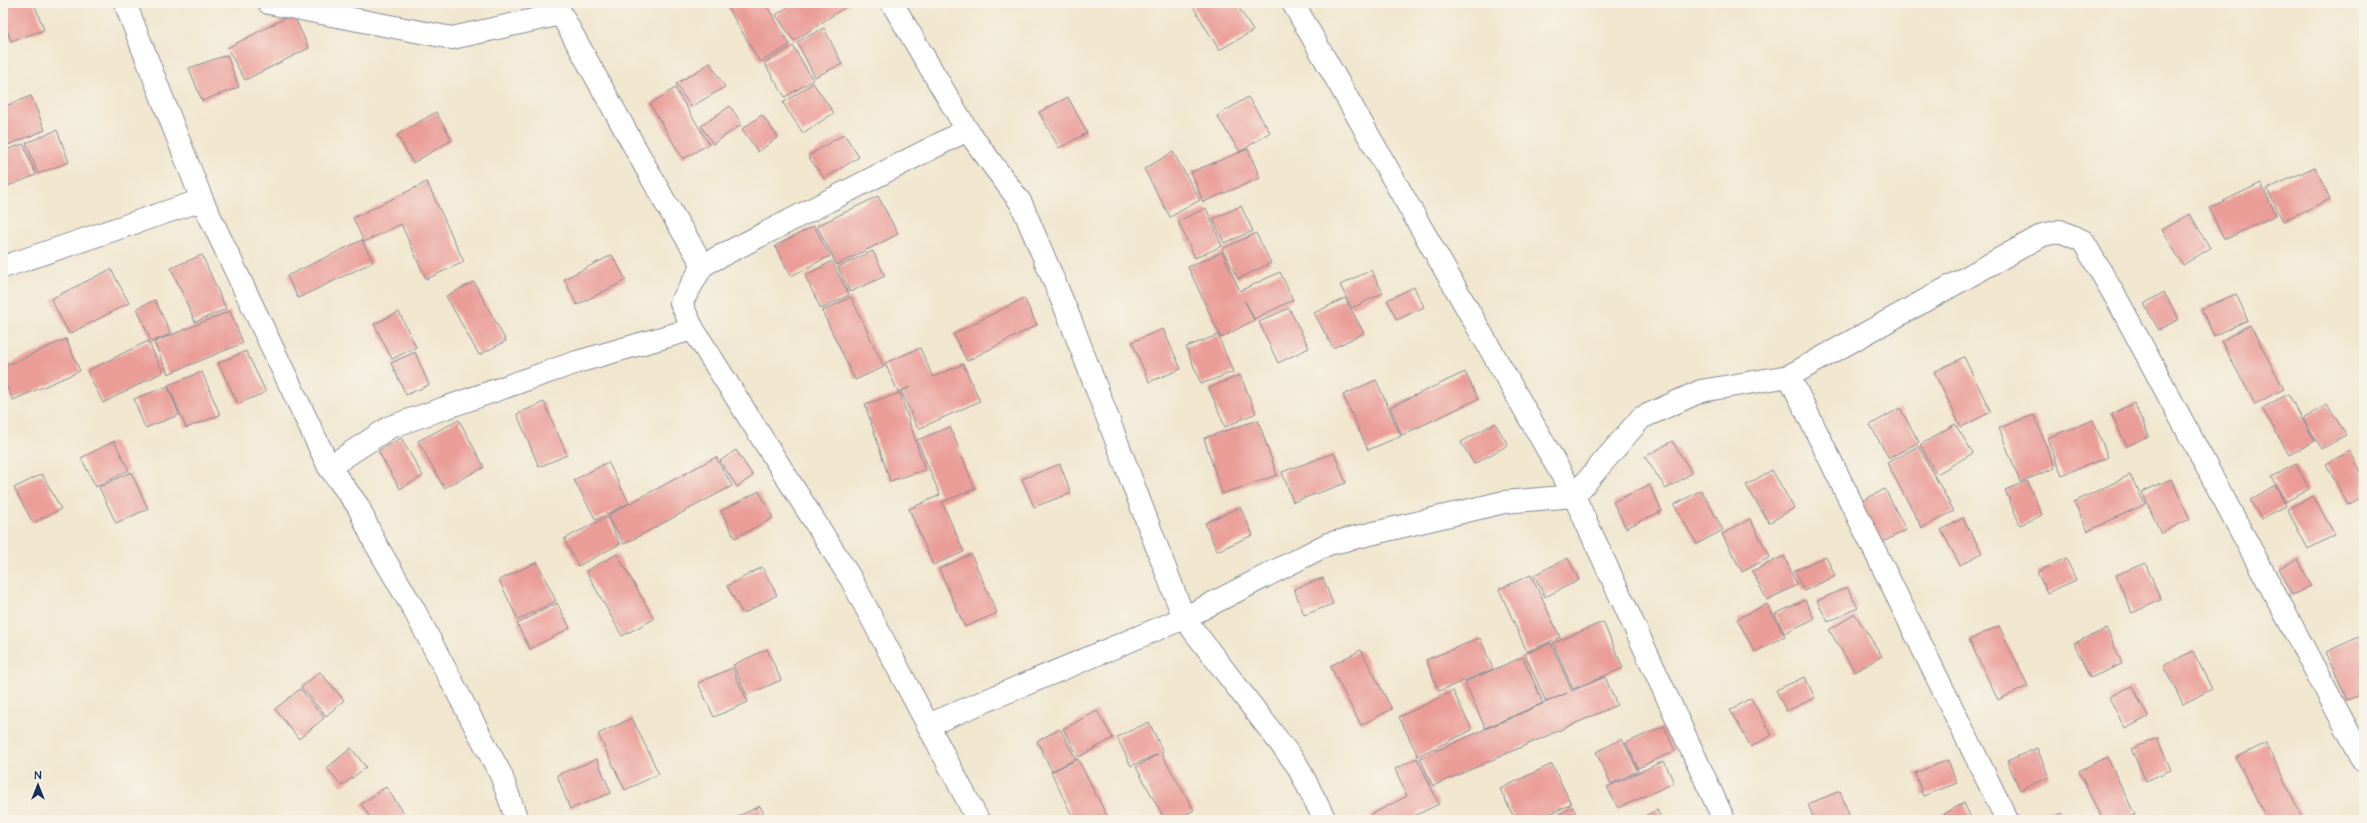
<svg xmlns="http://www.w3.org/2000/svg" width="2367" height="823" font-family="'Architects Daughter',sans-serif">
<style>
.building{fill:#ea9d97}
.lines{fill:none;stroke-linecap:round;stroke-linejoin:round}
.minor-casing{stroke:#868a96;stroke-width:24}
.minor{stroke:#fff;stroke-width:22}
</style>
<rect width="100%" height="100%" fill="#f7f3e8"/>
<filter id="ink" filterUnits="userSpaceOnUse"><feTurbulence type="fractalNoise" baseFrequency=".025" numOctaves="2"/><feDisplacementMap in="SourceGraphic" scale="8" xChannelSelector="R" yChannelSelector="G"/><feConvolveMatrix kernelMatrix="1 2 1 2 8 2 1 2 1" color-interpolation-filters="sRGB"/></filter>
<filter id="wash" filterUnits="userSpaceOnUse"><feTurbulence type="fractalNoise" baseFrequency=".012" numOctaves="4" result="noise"/><feDisplacementMap in="SourceGraphic" scale="16" xChannelSelector="R" yChannelSelector="G"/><feGaussianBlur stdDeviation="0.9" result="paint"/><feColorMatrix in="noise" values="0 0 0 0 0 0 0 0 0 0 0 0 0 0 0 0 0 1.4 0 .05"/><feComposite in="paint" operator="in"/></filter>
<g filter="url(#wash)">
<rect width="100%" height="100%" fill="#f1e6ce"/>
<g id="blocks">
<!-- building -->
<g class="building">
<polygon points="3,3 34,3 44,30 11,41 3,19"/>
<polygon points="725,3 765,3 790,45 760,62"/>
<polygon points="794,3 851,3 794,41 776,15"/>
<polygon points="1191,3 1236,3 1253,31 1219,50"/>
<polygon points="293,14 309,48 245,80 227,48"/>
<polygon points="824,28 842,64 815,77 797,42"/>
<polygon points="793,46 813,80 785,97 764,63"/>
<polygon points="227,55 239,87 202,101 189,68"/>
<polygon points="710,63 725,87 691,107 676,84"/>
<polygon points="813,83 834,113 803,133 783,103"/>
<polygon points="675,88 709,144 683,159 650,104"/>
<polygon points="31,96 45,130 3,147 3,107"/>
<polygon points="1068,97 1087,133 1059,148 1039,112"/>
<polygon points="1248,97 1270,132 1240,152 1217,116"/>
<polygon points="730,106 742,124 713,144 701,126"/>
<polygon points="436,112 452,140 413,163 397,135"/>
<polygon points="762,115 778,137 758,152 742,129"/>
<polygon points="57,130 69,162 38,174 26,143"/>
<polygon points="844,134 859,157 824,179 808,156"/>
<polygon points="23,144 36,175 3,188 3,151"/>
<polygon points="1248,149 1260,178 1203,202 1191,172"/>
<polygon points="1173,152 1200,200 1170,217 1144,169"/>
<polygon points="2315,167 2330,199 2283,221 2267,189"/>
<polygon points="427,182 464,262 426,279 401,224 364,242 353,218"/>
<polygon points="2261,183 2276,215 2224,240 2209,208"/>
<polygon points="878,196 898,234 837,265 817,226"/>
<polygon points="1241,206 1253,231 1224,243 1213,219"/>
<polygon points="1206,208 1222,246 1195,258 1178,221"/>
<polygon points="2190,214 2210,248 2183,265 2162,230"/>
<polygon points="814,226 830,256 791,276 775,246"/>
<polygon points="1256,233 1271,263 1238,279 1222,249"/>
<polygon points="362,240 373,262 298,298 287,276"/>
<polygon points="873,251 885,276 850,292 838,267"/>
<polygon points="1222,252 1240,291 1280,272 1293,300 1254,319 1245,301 1254,320 1221,338 1188,267"/>
<polygon points="202,255 226,309 195,322 171,268"/>
<polygon points="612,255 626,280 577,305 564,279"/>
<polygon points="832,261 849,295 821,309 805,276"/>
<polygon points="111,269 129,303 69,334 51,299"/>
<polygon points="1371,270 1383,293 1352,308 1340,285"/>
<polygon points="474,282 506,341 479,355 446,296"/>
<polygon points="1414,287 1424,307 1397,320 1387,300"/>
<polygon points="2164,292 2179,319 2159,330 2144,304"/>
<polygon points="2236,294 2248,320 2214,336 2201,309"/>
<polygon points="851,297 884,367 855,380 822,311"/>
<polygon points="1024,298 1037,325 967,361 953,334"/>
<polygon points="1345,298 1364,333 1333,348 1314,313"/>
<polygon points="155,300 171,334 151,342 137,308"/>
<polygon points="1289,308 1309,348 1278,363 1259,322"/>
<polygon points="230,311 243,343 168,374 154,342"/>
<polygon points="399,312 416,347 392,359 374,324"/>
<polygon points="2250,325 2284,389 2255,404 2221,341"/>
<polygon points="1163,329 1181,369 1149,382 1132,342"/>
<polygon points="1218,335 1233,372 1201,384 1186,347"/>
<polygon points="66,339 80,371 13,400 3,378 3,367"/>
<polygon points="148,341 163,372 103,403 87,371"/>
<polygon points="920,348 933,377 963,364 980,401 918,429 901,391 910,387 898,392 885,363"/>
<polygon points="246,351 266,392 238,404 218,363"/>
<polygon points="415,352 429,385 406,395 391,363"/>
<polygon points="1964,357 1991,412 1961,427 1934,372"/>
<polygon points="202,372 220,415 186,428 168,385"/>
<polygon points="1465,372 1478,399 1402,435 1390,407"/>
<polygon points="1240,375 1256,413 1225,427 1209,388"/>
<polygon points="1376,380 1401,436 1368,450 1343,395"/>
<polygon points="168,386 179,415 145,428 134,399"/>
<polygon points="900,393 925,470 890,481 865,404"/>
<polygon points="2288,394 2315,441 2289,455 2262,408"/>
<polygon points="544,402 567,455 539,467 517,414"/>
<polygon points="2134,403 2149,436 2127,446 2111,414"/>
<polygon points="2327,404 2346,435 2322,449 2303,419"/>
<polygon points="1900,408 1919,442 1889,458 1870,425"/>
<polygon points="2034,415 2055,468 2020,482 1999,428"/>
<polygon points="459,420 484,467 444,488 418,441"/>
<polygon points="1258,420 1277,475 1222,494 1204,438"/>
<polygon points="2093,420 2108,457 2062,475 2047,438"/>
<polygon points="1495,423 1508,445 1474,464 1461,442"/>
<polygon points="1955,424 1973,453 1937,474 1920,445"/>
<polygon points="950,427 975,489 942,502 964,552 933,565 909,509 940,495 917,440"/>
<polygon points="401,438 423,476 400,489 378,451"/>
<polygon points="114,441 129,470 96,487 81,458"/>
<polygon points="1672,441 1692,473 1666,489 1645,457"/>
<polygon points="1918,446 1954,511 1922,528 1887,463"/>
<polygon points="736,450 753,476 737,487 720,461"/>
<polygon points="2350,451 2364,477 2364,496 2348,505 2326,464"/>
<polygon points="1334,453 1346,483 1293,502 1282,472"/>
<polygon points="716,457 732,486 624,544 608,515"/>
<polygon points="608,462 629,503 596,520 574,480"/>
<polygon points="1060,464 1071,493 1034,507 1022,479"/>
<polygon points="2296,464 2309,489 2285,502 2272,477"/>
<polygon points="1772,470 1794,508 1769,523 1746,485"/>
<polygon points="131,472 148,509 116,523 99,487"/>
<polygon points="42,474 61,509 33,523 14,488"/>
<polygon points="2130,475 2145,504 2088,531 2074,502"/>
<polygon points="2171,479 2190,519 2161,533 2142,492"/>
<polygon points="2027,481 2042,515 2020,525 2005,490"/>
<polygon points="1649,485 1662,511 1626,528 1613,502"/>
<polygon points="2275,485 2286,506 2261,519 2250,500"/>
<polygon points="1885,489 1906,530 1881,543 1860,502"/>
<polygon points="1701,490 1723,530 1697,544 1674,505"/>
<polygon points="759,491 773,518 735,538 721,511"/>
<polygon points="2313,496 2335,535 2308,549 2287,509"/>
<polygon points="1240,507 1253,535 1217,551 1205,523"/>
<polygon points="607,517 620,544 578,566 564,539"/>
<polygon points="1963,518 1982,553 1960,565 1941,530"/>
<polygon points="1750,519 1770,557 1742,572 1722,534"/>
<polygon points="617,554 654,619 622,636 586,571"/>
<polygon points="971,554 997,613 965,627 939,569"/>
<polygon points="1784,556 1797,585 1767,600 1752,571"/>
<polygon points="1826,556 1835,576 1804,591 1794,571"/>
<polygon points="1568,558 1579,580 1545,597 1534,575"/>
<polygon points="2066,558 2076,580 2047,593 2037,572"/>
<polygon points="2298,559 2311,586 2292,595 2279,568"/>
<polygon points="537,562 556,601 518,620 499,580"/>
<polygon points="2145,563 2161,600 2132,613 2116,575"/>
<polygon points="762,567 777,595 743,614 727,586"/>
<polygon points="1531,575 1560,637 1527,652 1499,589"/>
<polygon points="1323,578 1333,604 1304,615 1294,589"/>
<polygon points="1847,587 1858,608 1828,622 1817,601"/>
<polygon points="1805,600 1814,619 1784,633 1775,614"/>
<polygon points="557,603 570,628 530,649 517,624"/>
<polygon points="1767,604 1785,636 1755,652 1737,619"/>
<polygon points="1855,614 1882,656 1855,672 1829,630"/>
<polygon points="1603,622 1623,668 1573,689 1553,643"/>
<polygon points="1999,626 2028,686 1998,700 1969,640"/>
<polygon points="2107,629 2122,664 2090,678 2074,643"/>
<polygon points="2359,637 2364,648 2364,693 2347,700 2326,652"/>
<polygon points="1480,638 1493,669 1439,691 1426,660"/>
<polygon points="1551,643 1572,691 1605,677 1617,705 1433,786 1420,758 1567,693 1546,702 1525,654"/>
<polygon points="767,649 781,680 747,695 733,665"/>
<polygon points="1361,650 1392,709 1361,725 1330,666"/>
<polygon points="2193,651 2212,689 2183,704 2163,666"/>
<polygon points="1523,657 1543,703 1485,728 1465,682"/>
<polygon points="732,668 748,702 714,717 698,683"/>
<polygon points="320,672 344,700 326,716 301,687"/>
<polygon points="1805,677 1815,698 1786,711 1776,690"/>
<polygon points="2132,686 2148,717 2125,729 2109,697"/>
<polygon points="300,689 324,718 299,739 275,709"/>
<polygon points="1453,691 1472,730 1418,756 1399,717"/>
<polygon points="1751,698 1772,735 1751,747 1730,710"/>
<polygon points="1097,711 1113,738 1079,757 1063,729"/>
<polygon points="632,718 659,774 625,790 598,734"/>
<polygon points="1149,722 1163,752 1161,753 1194,810 1176,820 1165,820 1136,767 1158,754 1131,766 1117,737"/>
<polygon points="1664,726 1675,751 1638,768 1626,743"/>
<polygon points="1060,729 1076,759 1052,771 1037,741"/>
<polygon points="2157,738 2171,770 2146,781 2131,749"/>
<polygon points="1622,739 1638,771 1611,784 1596,752"/>
<polygon points="2266,743 2303,819 2300,820 2267,820 2236,758"/>
<polygon points="351,748 366,767 342,786 327,768"/>
<polygon points="2037,748 2049,777 2020,790 2007,761"/>
<polygon points="2107,757 2135,815 2123,820 2102,820 2079,771"/>
<polygon points="1417,758 1439,804 1416,815 1418,820 1373,820 1370,815 1407,796 1395,769"/>
<polygon points="597,759 611,793 570,809 557,775"/>
<polygon points="1078,759 1109,820 1074,820 1051,772"/>
<polygon points="1948,760 1957,783 1923,796 1915,773"/>
<polygon points="1664,761 1674,783 1618,808 1607,787"/>
<polygon points="1552,764 1571,804 1538,820 1515,820 1500,789"/>
<polygon points="386,787 409,820 372,820 361,804"/>
<polygon points="1840,791 1851,820 1814,820 1808,804"/>
<polygon points="1964,803 1972,820 1945,820 1942,815"/>
<polygon points="760,806 767,820 730,820"/>
<polygon points="1573,807 1579,820 1547,820"/>
<polygon points="1657,810 1662,820 1636,820"/>
<polygon points="2062,813 2065,820 2045,820"/>
</g>
</g>
</g>
<g filter="url(#ink)">
<use href="#blocks" fill-opacity="0" stroke="#868a96" stroke-width="1"/>
<g class="lines">
<!-- minor casing -->
<g class="minor-casing">
<g id="minor">
<polyline points="269,3 452,38 561,14"/>
<polyline points="892,3 967,130 1021,203 1070,319 1184,618 1297,765 1325,820"/>
<polyline points="1293,3 1574,496 1724,820"/>
<polyline points="202,200 329,467 358,506 374,541 413,608 501,775 517,820"/>
<polyline points="703,265 967,130"/>
<polyline points="3,267 202,200 125,3"/>
<polyline points="693,329 851,579 978,820"/>
<polyline points="1789,376 2043,235 2060,231 2083,241 2119,303 2364,761"/>
<polyline points="329,467 390,427 577,362 693,329 681,303 703,265 665,202 555,3"/>
<polyline points="928,725 1184,618 1328,544 1504,502 1574,496 1641,418 1701,391 1789,376 2007,820"/>
</g>
</g>
<!-- minor -->
<use href="#minor" class="minor"/>
</g>
</g>
<!-- margin -->
<rect width="2367" height="823" fill="none" stroke="#f7f3e8" stroke-width="16"/>
<!-- north arrow -->
<g transform="translate(38 785)" stroke="#f7f3e8" stroke-width="3" paint-order="stroke">
<path d="M0-3L7 15L0 10L-7 15Z" fill="#1b2f5e"/>
<text y="-6" font-size="11" font-weight="bold" text-anchor="middle" fill="#1b2f5e">N</text>
</g>
</svg>
